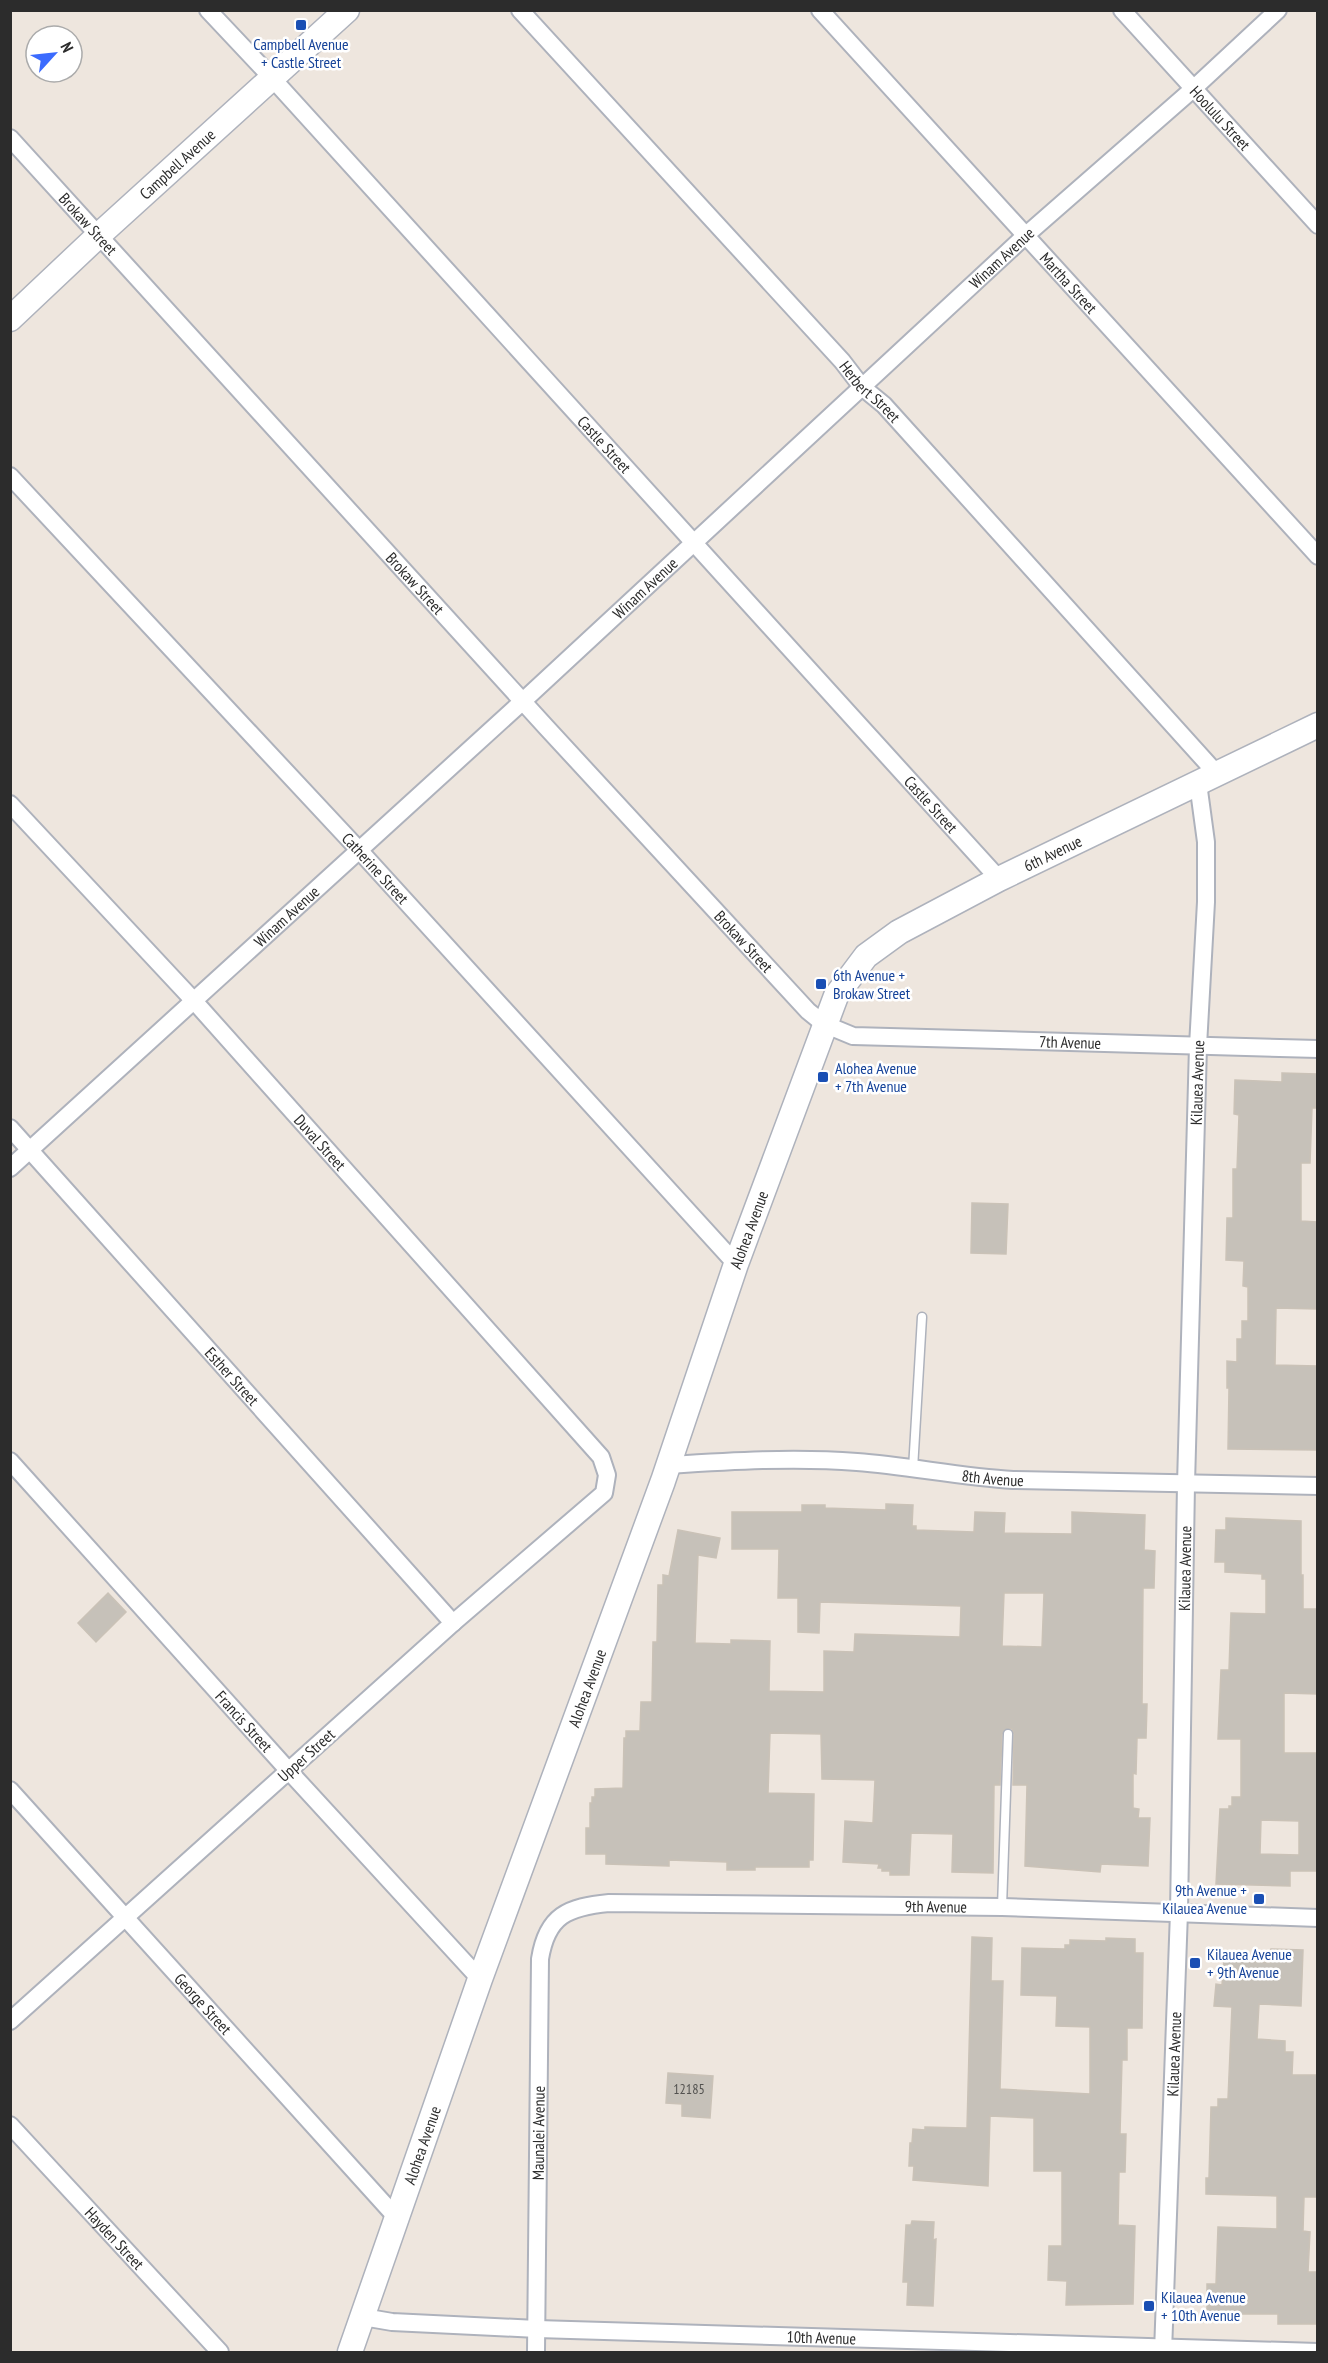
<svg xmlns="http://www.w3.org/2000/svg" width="1328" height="2363" font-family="'PT Sans Narrow',sans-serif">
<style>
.building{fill:#c6c1b9;stroke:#cac2b7;stroke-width:1.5;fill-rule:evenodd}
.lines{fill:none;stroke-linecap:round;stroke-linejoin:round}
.lane-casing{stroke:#aeb2bc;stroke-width:11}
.street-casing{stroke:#aeb2bc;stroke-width:20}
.secondary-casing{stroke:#aeb2bc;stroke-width:27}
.lane{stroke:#fff;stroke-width:8}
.street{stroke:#fff;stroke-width:16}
.secondary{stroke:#fff;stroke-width:24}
.transit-dot{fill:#1a4fb4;stroke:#fff;stroke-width:2}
.labels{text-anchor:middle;stroke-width:5;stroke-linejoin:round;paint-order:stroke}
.number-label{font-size:14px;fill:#52514f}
.transit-label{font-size:16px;fill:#164399;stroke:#fff;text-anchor:start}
.street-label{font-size:16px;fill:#2c2c2c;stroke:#fff}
</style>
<rect width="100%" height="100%" fill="#eee6de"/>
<!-- building -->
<g class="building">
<polygon points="1282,1073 1317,1074 1316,1108 1312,1108 1310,1163 1301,1163 1301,1221 1317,1222 1317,1309 1276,1308 1275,1365 1317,1366 1317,1450 1228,1449 1229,1388 1227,1388 1227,1361 1237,1362 1237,1339 1242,1339 1242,1321 1248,1321 1248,1287 1243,1286 1244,1261 1226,1260 1227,1218 1233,1218 1233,1169 1237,1169 1239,1115 1234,1114 1235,1080 1282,1082"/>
<polygon points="972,1203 1008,1204 1006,1254 971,1253"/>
<path d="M886 1504 913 1505 912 1526H916V1530L974 1532 975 1512 1005 1513 1004 1533 1072 1534V1512L1145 1515 1144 1550 1155 1551 1154 1588H1143L1142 1704H1147L1146 1738H1137L1136 1774 1133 1773V1808L1139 1809 1138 1818H1150L1148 1866 1101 1864 1100 1872 1025 1866 1027 1785H1013L1014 1734 1012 1729 1008 1728 1002 1734 1000 1785H994L993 1873 952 1872 953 1834 911 1833 909 1875H890V1871H882V1868H878L879 1864 843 1862 845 1821 873 1823 875 1780 822 1779 821 1734 770 1733 768 1793 814 1794 813 1860H809V1867H755V1870H727V1862L669 1860V1866L606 1864V1854H586V1828H590V1803H592V1797H595V1789L623 1788 624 1738H626V1731H640L641 1702H652L653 1642H657L658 1585H663V1575L669 1576 678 1530 720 1538 716 1558 698 1555 695 1643 731 1644V1640L770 1641 769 1691 824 1692V1651L854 1652 855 1634 960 1637 961 1606 820 1602 819 1633 798 1632V1598H778L779 1549H732V1512H802V1505H825V1508L886 1510ZM1004 1593H1044L1042 1647 1002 1646Z"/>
<path d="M1226 1518 1301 1521V1575H1303V1609H1317V1694L1284 1693V1753H1317V1871H1290V1886L1216 1884 1220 1809H1229V1806H1232V1797H1241V1739H1218L1221 1670H1229L1231 1613 1266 1614V1579H1262V1574L1225 1572V1562H1215L1216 1530H1226ZM1261 1820 1299 1821V1855L1260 1854Z"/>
<polygon points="108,1593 126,1612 96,1642 78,1623"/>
<polygon points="972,1937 992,1938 991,1981 1003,1981 1000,2089 1090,2094 1090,2027 1056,2026 1057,1996 1021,1995 1022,1948 1065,1949 1065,1945 1070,1945 1070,1940 1106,1941 1106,1938 1135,1939 1135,1953 1143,1953 1142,2028 1127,2028 1127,2060 1122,2060 1120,2134 1126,2134 1125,2172 1119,2172 1118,2225 1135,2226 1133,2304 1066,2305 1067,2281 1048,2280 1049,2246 1062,2246 1062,2171 1034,2171 1034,2118 990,2116 988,2186 913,2180 914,2166 909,2166 910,2143 912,2143 913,2129 925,2130 925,2127 967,2128"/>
<polygon points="1271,1949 1303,1950 1301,2006 1259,2004 1257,2039 1285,2041 1285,2052 1293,2052 1292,2075 1317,2075 1317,2197 1304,2197 1303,2231 1310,2232 1308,2272 1317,2272 1317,2324 1278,2324 1278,2314 1207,2314 1207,2284 1216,2284 1218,2227 1277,2229 1277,2196 1206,2194 1206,2178 1209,2178 1211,2107 1218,2107 1218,2099 1228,2099 1232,2007 1214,2006 1216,1984 1222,1985 1224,1959 1270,1963"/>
<polygon points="668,2073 713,2076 710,2118 682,2116 682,2104 666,2103"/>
<polygon points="912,2221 934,2222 933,2240 936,2239 933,2306 907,2305 908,2282 903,2282 906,2225 911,2225"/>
</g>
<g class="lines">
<!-- lane casing -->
<g class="lane-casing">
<g id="lane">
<polyline points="913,1469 922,1317"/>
<polyline points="1002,1907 1008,1734"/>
</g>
</g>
<!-- street casing -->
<g class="street-casing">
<g id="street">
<path id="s1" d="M208 10 272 78 999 879"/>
<path id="s2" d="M520 10 842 361 862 387 884 405 1217 774"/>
<path id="s3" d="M820 10 1318 556"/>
<path id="s4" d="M1122 10 1318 225"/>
<path id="s5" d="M10 138 546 727 808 1011 824 1024 853 1036 1318 1049"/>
<path id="s6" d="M10 476 359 850 736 1264"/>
<path id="s7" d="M10 804 195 1002 601 1457 607 1475 604 1493 453 1623 10 2021"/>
<path id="s8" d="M10 1128 453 1623"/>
<path id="s9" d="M10 1168 523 701 1025 236 1193 89 1278 10"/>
<path id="s10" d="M10 1461 288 1770 480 1979"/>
<path id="s11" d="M668 1465C731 1461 794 1457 857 1462 909 1466 961 1477 1013 1480L1318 1486"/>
<path id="s12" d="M10 1790 396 2217"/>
<path id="s13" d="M10 2125 220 2352"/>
<path id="s14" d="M363 2317 392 2322 537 2329 1318 2352"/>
<path id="s15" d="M536 2352 540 1959C547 1915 568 1907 609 1903L1002 1907 1318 1918"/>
<path id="s16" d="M1163 2352 1179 1912 1186 1484 1198 1046 1206 902V842L1198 783"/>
</g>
</g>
<!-- secondary casing -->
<g class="secondary-casing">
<g id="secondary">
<path id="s17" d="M10 319 99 235 347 10"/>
<path id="s18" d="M350 2352 480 1979 663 1481 736 1264 836 996 866 956 899 932 999 879 1318 725"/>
</g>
</g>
<!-- lane -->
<use href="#lane" class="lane"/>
<!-- street -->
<use href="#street" class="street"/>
<!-- secondary -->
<use href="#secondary" class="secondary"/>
</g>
<!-- markers -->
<g class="transit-dot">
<rect x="295" y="19" width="12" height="12" rx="3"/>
<rect x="815" y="978" width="12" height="12" rx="3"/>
<rect x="817" y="1071" width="12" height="12" rx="3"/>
<rect x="1253" y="1893" width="12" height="12" rx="3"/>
<rect x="1189" y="1957" width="12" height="12" rx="3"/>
<rect x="1143" y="2300" width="12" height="12" rx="3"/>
</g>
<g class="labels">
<!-- number labels -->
<g class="number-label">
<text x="689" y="2094">12185</text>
</g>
<!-- transit labels -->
<g class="transit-label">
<text x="301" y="50" text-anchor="middle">Campbell Avenue<tspan x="301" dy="18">+ Castle Street</tspan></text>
<text x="833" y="981">6th Avenue +<tspan x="833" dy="18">Brokaw Street</tspan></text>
<text x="835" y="1074">Alohea Avenue<tspan x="835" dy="18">+ 7th Avenue</tspan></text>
<text x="1247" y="1896" text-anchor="end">9th Avenue +<tspan x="1247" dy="18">Kilauea Avenue</tspan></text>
<text x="1207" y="1960">Kilauea Avenue<tspan x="1207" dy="18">+ 9th Avenue</tspan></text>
<text x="1161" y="2303">Kilauea Avenue<tspan x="1161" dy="18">+ 10th Avenue</tspan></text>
</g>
<!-- street labels -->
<g class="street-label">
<text dy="6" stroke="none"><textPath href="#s4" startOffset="146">Hoolulu Street</textPath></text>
<text dy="6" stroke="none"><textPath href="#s17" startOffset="228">Campbell Avenue</textPath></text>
<text dy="6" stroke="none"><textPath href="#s5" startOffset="116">Brokaw Street</textPath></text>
<text dy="6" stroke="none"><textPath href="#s9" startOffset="1346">Winam Avenue</textPath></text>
<text dy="6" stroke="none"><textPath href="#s3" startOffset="369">Martha Street</textPath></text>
<text dy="6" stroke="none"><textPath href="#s2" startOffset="518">Herbert Street</textPath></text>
<text dy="6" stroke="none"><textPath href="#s1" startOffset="588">Castle Street</textPath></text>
<text dy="6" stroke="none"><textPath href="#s5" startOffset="602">Brokaw Street</textPath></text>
<text dy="6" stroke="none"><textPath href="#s9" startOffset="860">Winam Avenue</textPath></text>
<text dy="6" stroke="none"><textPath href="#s1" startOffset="1074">Castle Street</textPath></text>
<text dy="6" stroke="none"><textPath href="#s18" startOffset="1704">6th Avenue</textPath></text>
<text dy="6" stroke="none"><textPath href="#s6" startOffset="536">Catherine Street</textPath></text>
<text dy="6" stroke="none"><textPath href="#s9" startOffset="374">Winam Avenue</textPath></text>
<text dy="6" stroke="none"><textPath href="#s5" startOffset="1088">Brokaw Street</textPath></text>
<text dy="6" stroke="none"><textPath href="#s5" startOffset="1452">7th Avenue</textPath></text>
<text dy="6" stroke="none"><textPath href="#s16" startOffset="1270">Kilauea Avenue</textPath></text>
<text dy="6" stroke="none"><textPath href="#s7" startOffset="459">Duval Street</textPath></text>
<text dy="6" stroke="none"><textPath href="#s18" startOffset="1191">Alohea Avenue</textPath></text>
<text dy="6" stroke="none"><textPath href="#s8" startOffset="333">Esther Street</textPath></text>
<text dy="6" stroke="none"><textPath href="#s11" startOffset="326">8th Avenue</textPath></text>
<text dy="6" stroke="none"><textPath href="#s16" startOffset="784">Kilauea Avenue</textPath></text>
<text dy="6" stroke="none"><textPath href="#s18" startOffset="705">Alohea Avenue</textPath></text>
<text dy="6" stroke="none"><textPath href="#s10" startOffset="350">Francis Street</textPath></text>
<text transform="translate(306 1755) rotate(-42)" y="6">Upper Street</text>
<text dy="6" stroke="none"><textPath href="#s15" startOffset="819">9th Avenue</textPath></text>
<text dy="6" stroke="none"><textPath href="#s12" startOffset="288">George Street</textPath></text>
<text dy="6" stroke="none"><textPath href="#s16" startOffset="298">Kilauea Avenue</textPath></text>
<text dy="6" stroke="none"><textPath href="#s15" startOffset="219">Maunalei Avenue</textPath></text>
<text dy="6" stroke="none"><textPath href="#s18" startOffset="219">Alohea Avenue</textPath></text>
<text dy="6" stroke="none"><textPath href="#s13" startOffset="154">Hayden Street</textPath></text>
<text dy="6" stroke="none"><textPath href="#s14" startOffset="459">10th Avenue</textPath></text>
</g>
</g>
<!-- border -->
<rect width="1328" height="2363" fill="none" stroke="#2c2c2c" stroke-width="24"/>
<!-- north arrow -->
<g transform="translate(54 54) rotate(63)"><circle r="28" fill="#ffffff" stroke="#ababab" stroke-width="1.5"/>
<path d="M0-4.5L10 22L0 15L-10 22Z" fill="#3b6bfe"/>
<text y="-9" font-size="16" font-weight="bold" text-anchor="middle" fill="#2c2c2c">N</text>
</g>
</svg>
